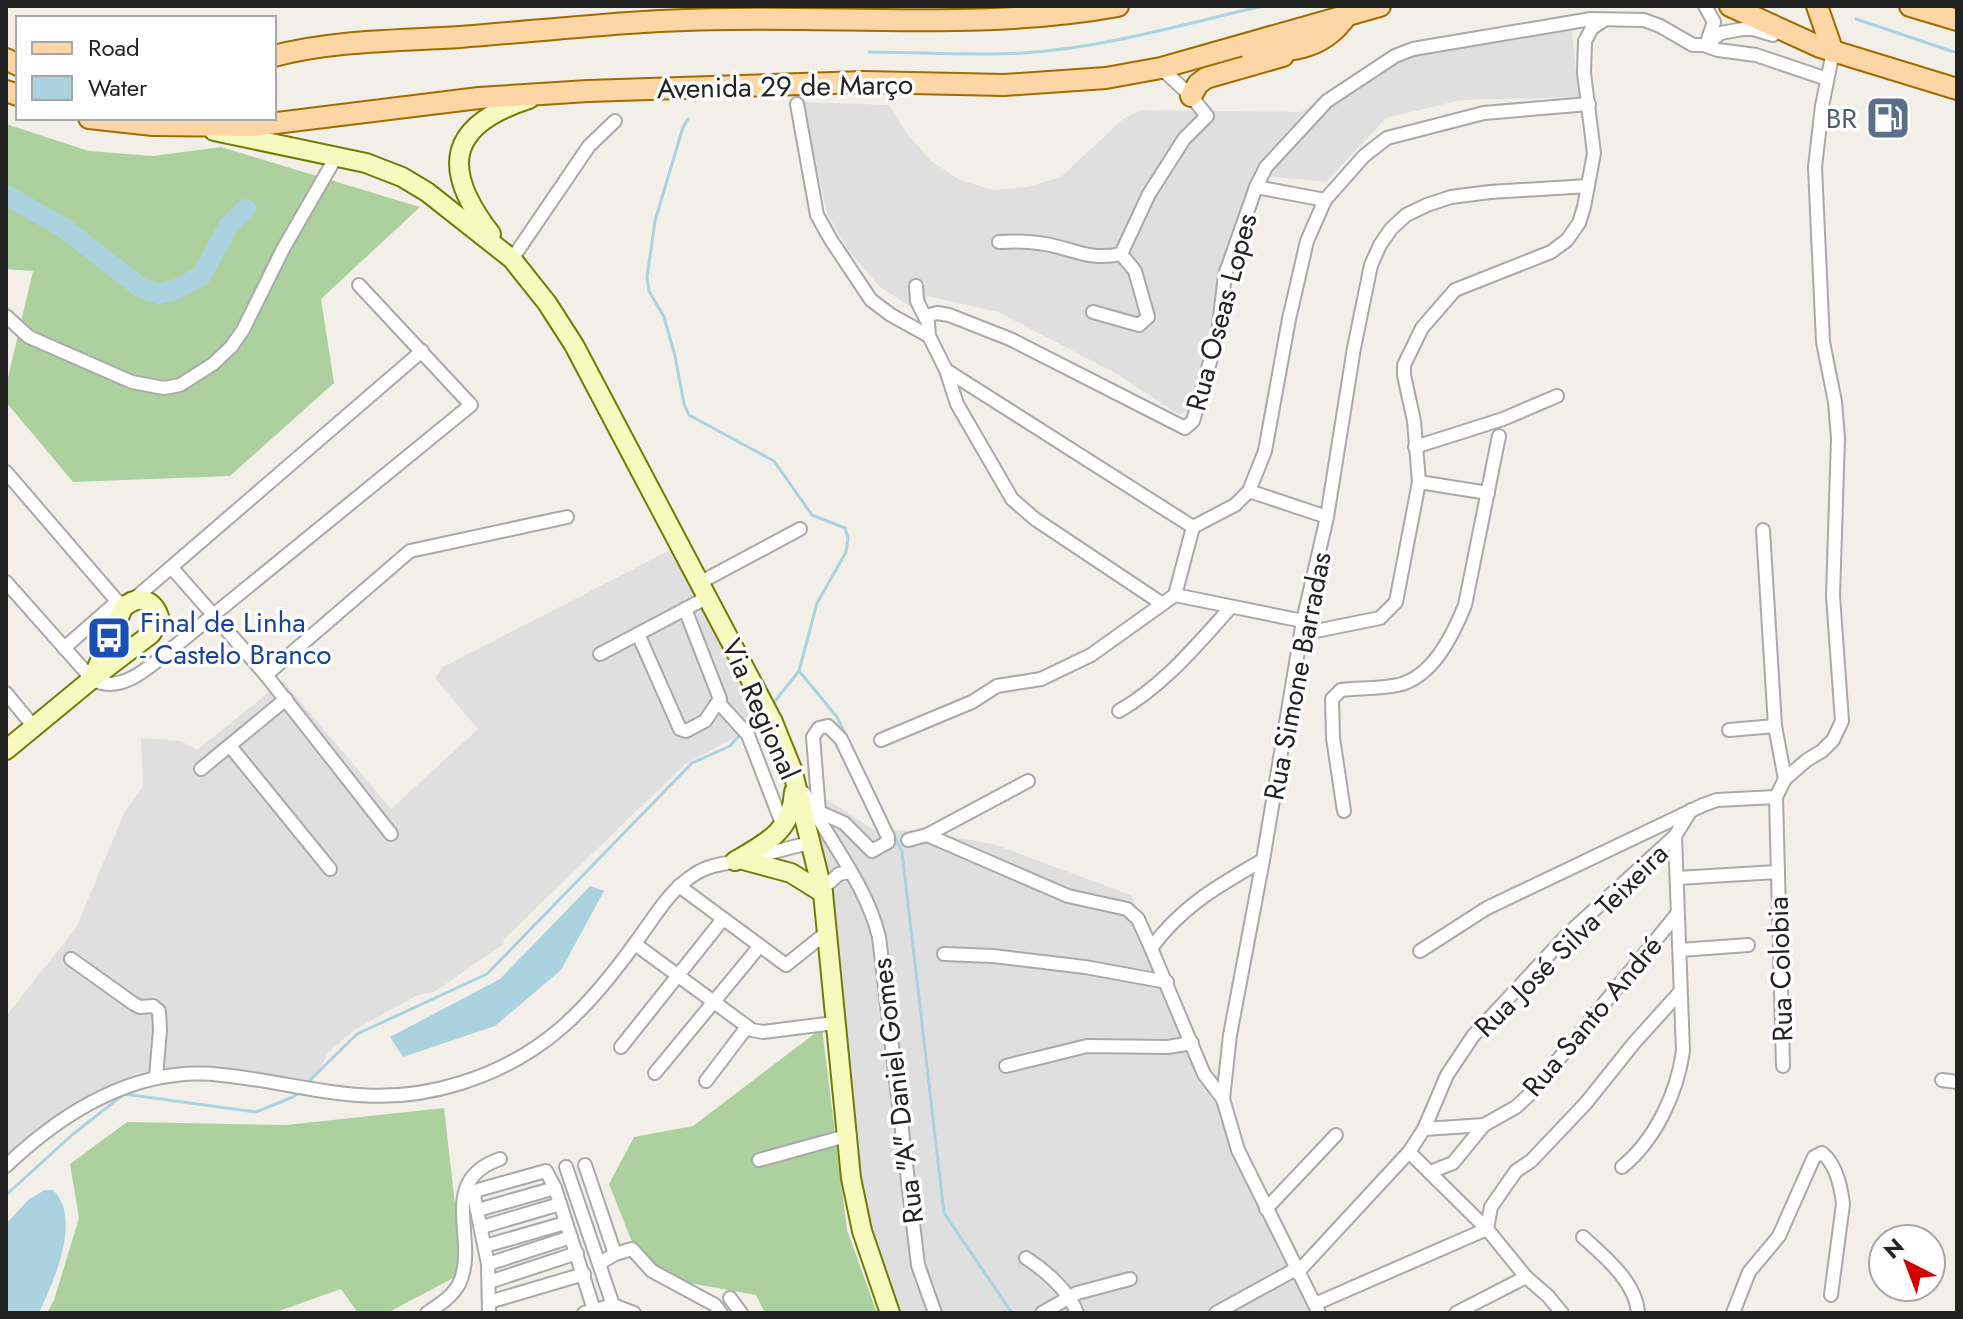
<svg xmlns="http://www.w3.org/2000/svg" width="1963" height="1319" font-family="Jost,sans-serif">
<style>
.residential{fill:#e0dfdf}
.forest{fill:#add19e}
.water{fill:#aad3df}
.lines{fill:none;stroke-linecap:round;stroke-linejoin:round}
.stream{stroke:#aad3df;stroke-width:3}
.river{stroke:#aad3df;stroke-width:20}
.street-casing{stroke:#a9a9a9;stroke-width:16}
.secondary-casing{stroke:#707d05;stroke-width:22}
.primary-casing{stroke:#a06b00;stroke-width:24}
.street{stroke:#fff;stroke-width:12}
.secondary{stroke:#f7fabf;stroke-width:18}
.primary{stroke:#fcd6a4;stroke-width:20}
.labels{text-anchor:middle;stroke-width:7;stroke-linejoin:round;paint-order:stroke}
.street-label{font-size:28px;fill:#222;stroke:#fff}
.service-label{font-size:28px;fill:#4e5e75;stroke:#fff;text-anchor:end}
.transit-label{font-size:28px;fill:#164399;stroke:#fff;text-anchor:start}
</style>
<rect width="100%" height="100%" fill="#f2efe9"/>
<!-- residential -->
<g class="residential">
<polygon points="1570,16 1579,97 1461,100 1386,118 1326,182 1254,175 1230,244 1204,377 1188,411 1179,415 1119,375 998,312 927,296 923,315 880,287 848,250 827,213 803,102 889,105 905,131 931,161 960,180 993,190 1028,187 1061,177 1123,119 1141,110 1302,112 1397,46"/>
<polygon points="686,542 776,715 684,765 503,940 504,944 434,992 418,995 354,1030 328,1053 310,1086 186,1069 137,1073 53,1120 6,1160 6,1016 76,928 125,811 143,787 141,738 181,741 197,750 283,681 391,809 478,729 435,678 443,667"/>
<polygon points="820,795 876,831 921,830 996,845 1131,895 1209,1069 1223,1079 1237,1133 1266,1196 1328,1313 895,1313 866,1230 810,799"/>
</g>
<!-- forest -->
<g class="forest">
<polygon points="6,124 89,151 153,156 221,147 420,207 321,299 334,383 230,476 73,482 6,402 6,386 33,271 6,269"/>
<polygon points="822,1028 847,1230 877,1313 765,1313 756,1295 645,1275 609,1184 634,1137 693,1126"/>
<polygon points="444,1108 463,1273 387,1313 358,1313 341,1289 273,1313 47,1313 54,1300 79,1218 70,1164 127,1122 286,1125"/>
</g>
<!-- water -->
<g class="water">
<polygon points="590,886 604,891 561,970 495,1026 403,1057 390,1037 500,979"/>
<path d="M45 1190H53C83 1219 53 1282 39 1313H6V1224L29 1199Z"/>
</g>
<g class="lines">
<!-- stream -->
<g class="stream">
<polyline points="1856,19 1957,53"/>
<path d="M869 52C920 52 972 56 1022 53 1104 48 1183 24 1263 6"/>
<polyline points="688,119 683,127 655,221 647,277 649,291 664,317 675,356 684,404 689,415 774,461 812,515 845,528 848,538 846,552 817,603 799,671 775,701"/>
<polyline points="800,672 837,717 902,852 944,1213 1012,1313"/>
<polyline points="306,1084 357,1034 487,974 692,763 730,746 738,737"/>
<polyline points="6,1195 72,1135 124,1094 256,1112 293,1097 298,1093"/>
</g>
<!-- river -->
<polyline class="river" points="6,195 64,228 141,288 159,294 177,289 201,276 229,225 246,209"/>
<!-- street casing -->
<g class="street-casing">
<g id="street">
<polyline points="1705,6 1714,22 1707,42"/>
<polyline points="1704,45 1718,50 1756,55 1827,79"/>
<polyline points="797,104 817,215 831,240 871,300 891,315 929,336"/>
<polyline points="1256,187 1325,200"/>
<path d="M999 242C1014 241 1029 241 1045 244 1075 249 1089 261 1121 254"/>
<polyline points="1121,254 1149,194 1184,139 1207,116 1191,96 1161,68"/>
<polyline points="512,259 589,146 615,121"/>
<polyline points="916,286 917,301 928,323 929,336 946,370 957,404 1012,499 1035,519 1161,603"/>
<polyline points="1093,312 1139,325 1148,317 1135,271 1121,254"/>
<polyline points="6,316 29,337 132,382 164,388 180,385 213,364 231,347 243,330 283,249 336,157"/>
<polyline points="926,316 937,313 949,315 1010,339 1185,428 1193,421 1218,334 1225,275 1256,187 1266,167 1327,101 1395,56 1413,49 1591,19 1644,20 1660,26 1693,45 1704,45 1721,33 1743,29 1753,29 1773,35"/>
<polyline points="946,370 1193,527 1235,505 1249,491 1265,451 1289,319 1307,241 1325,200 1364,156 1387,138 1484,113 1589,104"/>
<polyline points="1415,447 1503,419 1557,396"/>
<polyline points="6,472 123,608"/>
<polyline points="1419,482 1488,493"/>
<polyline points="1249,491 1327,517"/>
<polyline points="1763,530 1775,726 1785,779 1776,797 1783,1066"/>
<polyline points="172,568 266,675 391,834"/>
<path d="M6 582 92 679C123 697 155 661 179 643L471 405 359 285"/>
<polyline points="701,582 800,529"/>
<polyline points="1175,595 1303,621"/>
<polyline points="133,600 422,351"/>
<polyline points="638,634 680,729 686,731 705,721 720,699 685,609"/>
<polyline points="1301,634 1380,618 1396,602 1419,482 1414,421 1404,375 1404,365 1422,328 1455,290 1551,252 1567,240 1579,223 1584,207 1594,153 1584,73 1585,41 1592,28 1604,20"/>
<polyline points="64,648 118,601"/>
<polyline points="600,654 708,597"/>
<polyline points="266,675 410,551 567,517"/>
<polyline points="6,693 34,727"/>
<polyline points="719,703 748,735 783,826"/>
<path d="M1119 711C1164 685 1197 645 1231 607"/>
<polyline points="1729,730 1775,726"/>
<polyline points="881,740 972,702 997,686 1041,679 1091,655 1175,595 1193,527"/>
<polyline points="230,746 330,869"/>
<polyline points="201,769 286,699"/>
<polyline points="1785,779 1807,760 1822,751 1833,740 1842,721 1833,596 1838,438 1835,402 1823,342 1815,167 1822,106 1833,52"/>
<path d="M804 793C829 841 866 884 879 937L918 1265 935 1313"/>
<path d="M1344 811 1333 738 1332 699 1341 690C1359 688 1379 689 1398 685 1433 677 1453 635 1465 605L1499 436"/>
<polyline points="816,815 819,812 813,737 819,728 828,726 841,739 888,837 888,842 872,851 844,823 819,812"/>
<polyline points="927,835 1068,896 1127,909 1138,919 1151,948"/>
<polyline points="908,840 927,835 1028,781"/>
<polyline points="1677,878 1777,872"/>
<polyline points="679,886 786,965 826,933"/>
<polyline points="822,889 839,874 850,872"/>
<polyline points="635,944 752,1030 763,1032 834,1023"/>
<polyline points="1680,950 1748,945"/>
<polyline points="1420,951 1487,908 1703,805 1717,800 1776,797"/>
<polyline points="944,954 993,956 1085,967 1167,982"/>
<polyline points="71,959 134,1004 140,1007 153,1006 159,1011 160,1030 156,1077"/>
<polyline points="621,1047 723,919"/>
<polyline points="1006,1066 1087,1046 1168,1047 1192,1043"/>
<polyline points="655,1073 759,947"/>
<polyline points="1942,1080 1957,1082"/>
<polyline points="706,1081 747,1027"/>
<path d="M1223 1099 1204 1074 1151 948C1183 905 1218 886 1263 860"/>
<polyline points="1424,1129 1484,1125"/>
<polyline points="1409,1152 1487,1229 1526,1277 1548,1296 1562,1313"/>
<polyline points="759,1160 846,1136"/>
<polyline points="585,1165 615,1254"/>
<path d="M6 1166C64 1111 138 1065 222 1075 310 1084 369 1112 461 1083 542 1058 588 1009 636 942 654 918 669 890 695 874 710 864 730 863 747 859 769 854 789 847 811 843"/>
<polyline points="566,1167 613,1305"/>
<path d="M1622 1167C1655 1140 1677 1094 1683 1051L1675 836 1691 810"/>
<polyline points="1430,1172 1453,1163 1484,1125 1516,1107 1531,1093 1677,914"/>
<polyline points="1266,1209 1336,1135"/>
<polyline points="478,1210 555,1188"/>
<polyline points="482,1227 560,1204"/>
<polyline points="1487,1229 1491,1207 1516,1171 1531,1161 1586,1103 1634,1043 1680,992"/>
<path d="M1583 1237C1605 1257 1636 1282 1638 1313"/>
<polyline points="485,1246 565,1223"/>
<path d="M1026 1258C1045 1270 1069 1291 1077 1313"/>
<polyline points="600,1263 615,1254 632,1249 652,1271 715,1305 721,1313"/>
<polyline points="488,1264 571,1237"/>
<polyline points="1297,1273 1409,1152 1424,1129 1447,1075 1473,1036 1569,933 1675,836"/>
<polyline points="489,1282 577,1253"/>
<polyline points="730,1298 741,1313"/>
<polyline points="489,1302 584,1274"/>
<polyline points="1315,1304 1487,1229"/>
<path d="M427 1313C439 1305 452 1297 459 1284 480 1241 435 1181 500 1159"/>
<polyline points="489,1313 488,1264 474,1196 478,1190 546,1171 555,1188 595,1313"/>
<polyline points="584,1313 613,1305 634,1313"/>
<polyline points="1042,1313 1077,1293 1130,1279"/>
<polyline points="1216,1313 1296,1269"/>
<polyline points="1319,1313 1238,1150 1223,1099 1230,1035 1263,860 1303,621 1327,517 1354,348 1371,265 1380,245 1391,229 1406,215 1427,205 1451,197 1490,192 1588,186"/>
<polyline points="1456,1313 1526,1277"/>
<path d="M1733 1313 1749 1272 1779 1236 1814 1157 1822 1153C1836 1164 1841 1187 1843 1204L1831 1295"/>
</g>
</g>
<!-- secondary casing -->
<g class="secondary-casing">
<g id="secondary">
<polyline points="214,131 366,163 402,177 427,192 512,259 547,303 574,345 773,722 792,769 823,893 851,1178 862,1231 890,1313"/>
<path d="M491 234C440 168 448 125 529 99"/>
<path d="M6 750 92 679 151 634 160 620C155 600 139 593 123 608L92 679"/>
<polyline points="743,860 791,873 823,893"/>
<path d="M735 861C766 843 792 831 794 792"/>
</g>
</g>
<!-- primary casing -->
<g class="primary-casing">
<g id="primary">
<polyline points="1730,6 1820,47 1957,89"/>
<polyline points="1817,6 1833,52"/>
<polyline points="1910,6 1957,20"/>
<path d="M1248 48C1288 54 1323 50 1347 15"/>
<path d="M274 56C334 40 399 41 460 37 551 30 641 19 732 19 860 17 992 29 1118 6"/>
<polyline points="6,59 18,65"/>
<polyline points="6,91 18,95"/>
<polyline points="1191,96 1198,84 1206,78 1283,56"/>
<polyline points="89,118 153,125 252,126 479,98 588,91 865,82 1004,85 1106,78 1161,68 1380,6"/>
</g>
</g>
<!-- street -->
<use href="#street" class="street"/>
<!-- secondary -->
<use href="#secondary" class="secondary"/>
<!-- primary -->
<use href="#primary" class="primary"/>
</g>
<!-- icons -->
<defs>
<g id="fuel-square" transform="scale(2.3)"><rect x="-9" y="-9" width="18" height="18" rx="4" fill="#5c6f8a" stroke="#fff"/><path d="M-5.5-6h7V0h2V4h1.3V-2.5L3-4.5l.8-.8L6-3V5H2.5V1h-1V6h-7ZM-4.2-4.7v3.2H.2V-4.7Z" fill="#fff"/></g>
<g id="bus-square" transform="scale(2.3)"><rect x="-9" y="-9" width="18" height="18" rx="4" fill="#1a4fb4" stroke="#fff"/><path d="M-5-6H5V4H4V6H2V4H-2V6H-4V4H-5ZM-3.5-4V0h7V-4ZM-3.5 1.2v1.5H-2V1.2ZM2 1.2v1.5H3.5V1.2Z" fill="#fff"/></g>
</defs>
<g fill-rule="evenodd">
<use href="#fuel-square" x="1888" y="118"/>
<use href="#bus-square" x="109" y="638"/>
</g>
<g class="labels">
<!-- street labels -->
<g class="street-label">
<text transform="translate(785 86) rotate(-1)" y="10">Avenida 29 de Março</text>
<text transform="translate(1221 312) rotate(-75)" y="10">Rua Oseas Lopes</text>
<text transform="translate(1297 676) rotate(-79)" y="10">Rua Simone Barradas</text>
<text transform="translate(761 709) rotate(66)" y="10">Via Regional</text>
<text transform="translate(1571 940) rotate(-45)" y="10">Rua José Silva Teixeira</text>
<text transform="translate(1780 969) rotate(-92)" y="10">Rua Colobia</text>
<text transform="translate(1592 1016) rotate(-50)" y="10">Rua Santo André</text>
<text transform="translate(897 1091) rotate(-97)" y="10">Rua "A" Daniel Gomes</text>
</g>
<!-- service labels -->
<g class="service-label">
<text x="1857" y="128">BR</text>
</g>
<!-- transit labels -->
<g class="transit-label">
<text x="140" y="632">Final de Linha<tspan x="140" dy="32">- Castelo Branco</tspan></text>
</g>
</g>
<!-- border -->
<rect width="1963" height="1319" fill="none" stroke="#222222" stroke-width="16"/>
<!-- legend -->
<rect x="16" y="16" width="260" height="104" fill="#ffffff" stroke="#a7a7a7" stroke-width="2"/>
<rect x="32" y="42" width="40" height="12" fill="#fcd6a4" stroke="#a7a7a7" stroke-width="2"/>
<text x="88" y="56" font-size="24" fill="#222222">Road</text>
<rect x="32" y="76" width="40" height="24" fill="#aad3df" stroke="#a7a7a7" stroke-width="2"/>
<text x="88" y="96" font-size="24" fill="#222222">Water</text>
<!-- north arrow -->
<g transform="translate(1907 1263) rotate(318)"><circle r="38" fill="#ffffff" stroke="#a7a7a7" stroke-width="2"/>
<path d="M0-6L14 30L0 20L-14 30Z" fill="#d40000"/>
<text y="-12" font-size="22" font-weight="bold" text-anchor="middle" fill="#222222">N</text>
</g>
</svg>
